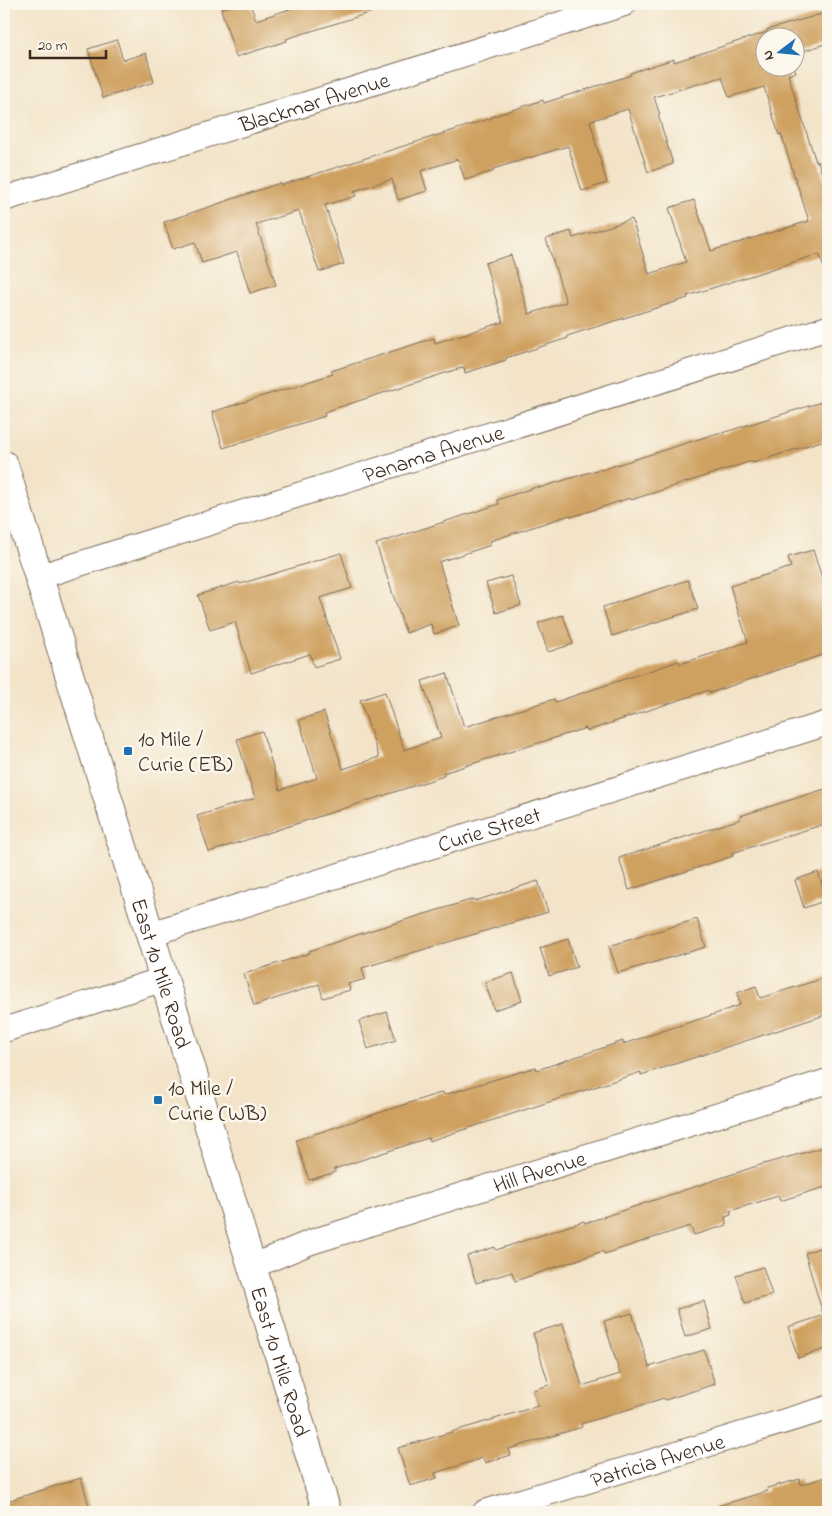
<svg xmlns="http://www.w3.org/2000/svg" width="832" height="1516" font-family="'Indie Flower',sans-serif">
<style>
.building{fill:#cfa161}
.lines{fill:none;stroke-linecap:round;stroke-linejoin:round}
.minor-casing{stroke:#7b6b5a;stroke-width:26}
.secondary-casing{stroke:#7b6b5a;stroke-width:30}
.minor{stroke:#fff;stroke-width:24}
.secondary{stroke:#fff;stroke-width:28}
.poi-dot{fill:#1f6fb2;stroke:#fbf7ec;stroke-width:2}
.labels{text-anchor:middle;stroke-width:5;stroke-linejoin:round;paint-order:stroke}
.street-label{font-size:22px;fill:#3b2a1e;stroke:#fbf7ec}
.poi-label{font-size:22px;fill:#3b2a1e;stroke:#fbf7ec;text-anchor:start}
</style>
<rect width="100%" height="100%" fill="#fbf7ec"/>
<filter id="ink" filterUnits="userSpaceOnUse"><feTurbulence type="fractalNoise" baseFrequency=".02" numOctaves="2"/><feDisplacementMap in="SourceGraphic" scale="10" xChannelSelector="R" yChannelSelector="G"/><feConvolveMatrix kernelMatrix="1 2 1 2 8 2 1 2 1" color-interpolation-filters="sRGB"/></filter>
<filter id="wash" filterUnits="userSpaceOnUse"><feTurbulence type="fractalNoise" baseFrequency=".0096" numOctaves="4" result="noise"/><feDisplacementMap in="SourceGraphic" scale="20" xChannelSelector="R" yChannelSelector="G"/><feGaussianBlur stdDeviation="1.12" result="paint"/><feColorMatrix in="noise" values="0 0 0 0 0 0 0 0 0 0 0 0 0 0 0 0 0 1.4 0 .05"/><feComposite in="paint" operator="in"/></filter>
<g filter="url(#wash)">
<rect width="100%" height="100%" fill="#f3e4c9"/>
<g id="blocks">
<!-- building -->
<g class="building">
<polygon points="237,4 250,4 256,20 293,8 291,4 384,4 385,8 286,39 287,41 236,57 221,9"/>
<polygon points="828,12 828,43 794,54 794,38 764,38 764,68 794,67 796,72 788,75 816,162 818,161 828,194 828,267 824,268 819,254 687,296 688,298 567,336 568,338 506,358 506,360 465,373 464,367 324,412 325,416 223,448 212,412 333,374 331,371 434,338 435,343 503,322 485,263 511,255 529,314 566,302 546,239 571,231 573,238 632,219 649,274 686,262 669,208 694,200 711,251 809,221 781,134 779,135 764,87 729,97 722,77 654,97 660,115 658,115 673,164 648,172 628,109 590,121 595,138 594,138 607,183 582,191 568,146 493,169 494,171 465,180 458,159 421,171 427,191 398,200 392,179 354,191 356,196 325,205 344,264 319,272 299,211 256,224 276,285 250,293 237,252 202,263 195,242 173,249 164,222 280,183 281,185 492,118 491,117 543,100 544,103 631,75 630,73 674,59 674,62 767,32 767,30"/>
<polygon points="117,40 123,60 146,53 154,82 103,98 88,49"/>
<polygon points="828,400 828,439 753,463 752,461 631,500 630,498 571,517 570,515 490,541 491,545 439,562 459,626 434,634 431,624 406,633 376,544 499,504 497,500 539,486 539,488 600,469 601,470 721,432 722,433"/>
<polygon points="813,550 828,596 828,653 710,693 709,690 587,731 586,728 443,773 444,776 209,852 197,816 255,798 237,739 262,731 280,790 317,778 299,720 324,712 343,769 379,757 360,700 385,692 404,750 441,738 422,681 447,673 464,727 554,699 555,702 679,661 680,664 748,642 730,586 791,567 788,557"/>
<polygon points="341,553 352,588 320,598 340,659 314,667 310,654 251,673 235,622 210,630 198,595 239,582 240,584"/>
<polygon points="511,576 521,605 496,613 486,583"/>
<polygon points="688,580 698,609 612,636 603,607"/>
<polygon points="563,615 573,644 548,652 538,623"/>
<polygon points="828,788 828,823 732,853 733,856 629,890 619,858 741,819 740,816"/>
<polygon points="818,872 827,900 804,908 795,880"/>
<polygon points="538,881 548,912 362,968 365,979 348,984 350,990 323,998 319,984 254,1006 244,974 310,953 309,951 369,931 474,899 475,901"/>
<polygon points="697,919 706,947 618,973 609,946"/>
<polygon points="568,939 577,967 549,976 540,948"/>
<polygon points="513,973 522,1001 494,1010 485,982"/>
<polygon points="828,977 828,1014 641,1075 641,1072 429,1141 428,1138 334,1169 336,1172 309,1180 296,1140 443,1092 444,1095 536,1067 537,1070 623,1041 623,1044 718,1013 740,1005 737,993 756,986 760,998"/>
<polygon points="387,1012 396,1040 368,1049 359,1021"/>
<polygon points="828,1146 828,1186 780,1201 778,1196 730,1211 731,1215 725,1217 727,1225 694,1235 690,1226 604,1254 603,1251 515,1281 512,1272 476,1283 467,1256 495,1247 496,1250 584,1221 585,1223 760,1165"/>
<polygon points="828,1245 828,1314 823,1314 805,1253"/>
<polygon points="763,1267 772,1295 745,1303 736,1275"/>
<polygon points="704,1301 712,1329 685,1337 677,1309"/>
<polygon points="632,1313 649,1367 704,1350 715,1384 665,1400 664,1398 581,1424 582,1427 509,1449 511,1455 485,1463 483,1458 435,1473 437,1478 410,1486 398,1448 538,1406 533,1390 549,1385 533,1333 563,1324 582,1386 620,1374 604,1321"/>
<polygon points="828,1314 828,1348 798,1358 788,1327"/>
<polygon points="828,1476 828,1512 715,1512 714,1507 768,1491 767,1488 800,1479 801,1485"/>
<polygon points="81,1478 90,1509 79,1512 4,1512 4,1502"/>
</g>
</g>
</g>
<g filter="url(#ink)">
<use href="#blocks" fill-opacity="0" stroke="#7b6b5a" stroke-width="1"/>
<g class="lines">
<!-- minor casing -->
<g class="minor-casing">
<g id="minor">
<path id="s1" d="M4 199 624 4"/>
<path id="s2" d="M38 577 828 328"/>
<path id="s3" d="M150 934 828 723"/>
<polyline points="4,1030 164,979"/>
<path id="s4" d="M251 1267 311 1242 828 1081"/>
<path id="s5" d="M485 1512 828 1408"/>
</g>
</g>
<!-- secondary casing -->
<g class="secondary-casing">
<g id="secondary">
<path id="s6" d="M4 465 164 979 327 1512"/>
</g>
</g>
<!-- minor -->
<use href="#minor" class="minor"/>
<!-- secondary -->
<use href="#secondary" class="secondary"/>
</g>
</g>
<!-- markers -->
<g class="poi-dot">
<rect x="123" y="746" width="10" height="10" rx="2.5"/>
<rect x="153" y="1095" width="10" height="10" rx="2.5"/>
</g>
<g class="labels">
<!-- street labels -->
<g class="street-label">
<text dy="8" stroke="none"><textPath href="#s1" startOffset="325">Blackmar Avenue</textPath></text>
<text dy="8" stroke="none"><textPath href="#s2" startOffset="414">Panama Avenue</textPath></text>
<text dy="8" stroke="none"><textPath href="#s3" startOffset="355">Curie Street</textPath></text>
<text dy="8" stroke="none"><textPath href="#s6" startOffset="532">East 10 Mile Road</textPath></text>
<text dy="8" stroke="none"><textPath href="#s4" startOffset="304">Hill Avenue</textPath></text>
<text dy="8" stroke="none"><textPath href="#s6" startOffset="938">East 10 Mile Road</textPath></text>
<text dy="8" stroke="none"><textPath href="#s5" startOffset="180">Patricia Avenue</textPath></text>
</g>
<!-- poi labels -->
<g class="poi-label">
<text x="138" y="746">10 Mile /<tspan x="138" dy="25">Curie (EB)</tspan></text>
<text x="168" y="1095">10 Mile /<tspan x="168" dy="25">Curie (WB)</tspan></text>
</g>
</g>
<!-- margin -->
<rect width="832" height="1516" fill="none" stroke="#fbf7ec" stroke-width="20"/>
<!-- north arrow -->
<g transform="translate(780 52) rotate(254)"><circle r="24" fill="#fbf7ec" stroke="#aea59a"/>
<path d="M0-4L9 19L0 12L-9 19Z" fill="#1f6fb2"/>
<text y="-8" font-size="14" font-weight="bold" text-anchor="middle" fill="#3b2a1e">N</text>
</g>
<!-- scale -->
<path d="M30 50v8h76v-8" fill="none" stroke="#3b2a1e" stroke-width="2.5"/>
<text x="38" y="50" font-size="15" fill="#3b2a1e" stroke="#fbf7ec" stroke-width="4" paint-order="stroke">20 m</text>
</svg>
